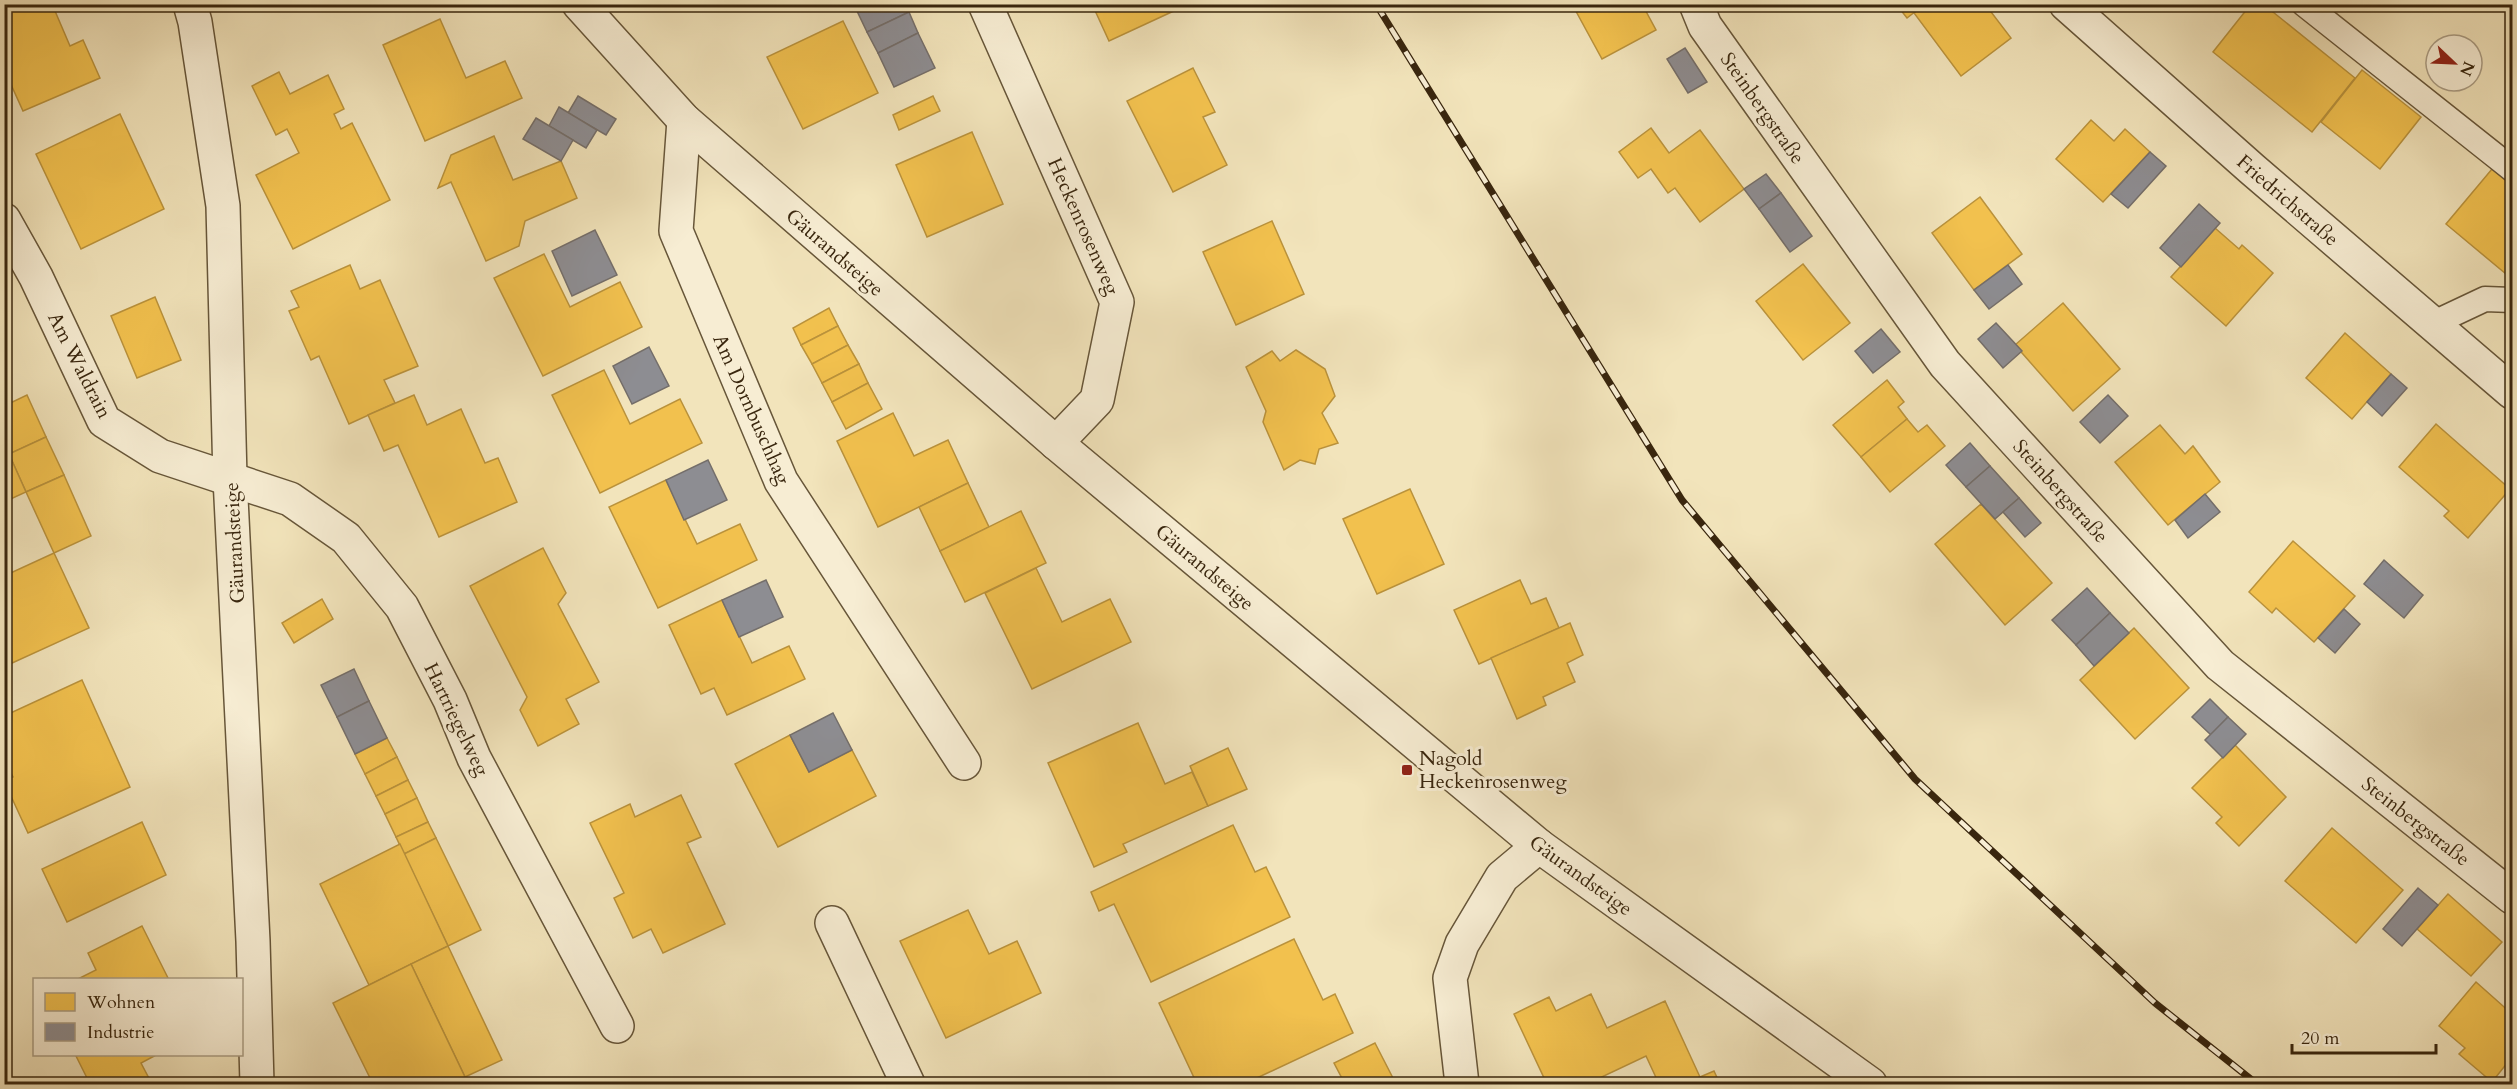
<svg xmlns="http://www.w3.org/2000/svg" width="2517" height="1089" font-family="Cardo,serif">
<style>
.homes{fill:#f2c14e;stroke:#ba923b;stroke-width:1.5}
.industry{fill:#8d8d92;stroke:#746e6a;stroke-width:1.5}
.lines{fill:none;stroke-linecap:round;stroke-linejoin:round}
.lane-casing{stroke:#675639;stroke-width:27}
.street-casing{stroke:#675639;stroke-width:36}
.lane{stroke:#f7edd3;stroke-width:24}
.street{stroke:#f7edd3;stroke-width:33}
.rail-casing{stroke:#39260e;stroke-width:7}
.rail{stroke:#f7edd3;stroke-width:4.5;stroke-dasharray:14;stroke-linecap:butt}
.poi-dot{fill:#8f2418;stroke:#f7edd3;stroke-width:2}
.labels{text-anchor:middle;stroke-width:6;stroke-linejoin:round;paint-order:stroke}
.street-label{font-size:20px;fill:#39260e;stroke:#f7edd3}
.poi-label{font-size:20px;fill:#39260e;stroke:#f7edd3;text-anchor:start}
</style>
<rect width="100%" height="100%" fill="#f2e4bb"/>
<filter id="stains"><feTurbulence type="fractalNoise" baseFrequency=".00333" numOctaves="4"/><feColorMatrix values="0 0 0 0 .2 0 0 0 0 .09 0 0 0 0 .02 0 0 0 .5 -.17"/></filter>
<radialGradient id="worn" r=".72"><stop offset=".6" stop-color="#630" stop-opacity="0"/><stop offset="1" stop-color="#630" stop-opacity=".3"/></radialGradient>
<!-- homes -->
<g class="homes">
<polygon points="4,4 52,4 70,46 83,40 100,78 23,111 4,69"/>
<polygon points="1092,4 1176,4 1178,9 1109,41"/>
<polygon points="1572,4 1642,4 1656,30 1602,59"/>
<polygon points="1896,4 1925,4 1907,18"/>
<polygon points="1925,4 1985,4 2011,38 1961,76 1914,13"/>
<polygon points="2251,4 2263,4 2355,78 2312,132 2213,52"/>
<polygon points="440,19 466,78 505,61 522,98 425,141 383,45"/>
<polygon points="843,21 878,93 803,129 767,57"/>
<polygon points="1193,68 1215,112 1203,117 1227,165 1173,192 1127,101"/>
<polygon points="2362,70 2421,117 2380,169 2321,122"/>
<polygon points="279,72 290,94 328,75 344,109 334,114 341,129 352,123 390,200 293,249 256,175 299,153 287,129 276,135 252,86"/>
<polygon points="933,96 940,111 899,130 893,115"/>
<polygon points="120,114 164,209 81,249 36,154"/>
<polygon points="2091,120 2114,141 2125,129 2150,152 2103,202 2056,159"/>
<polygon points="1651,128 1669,153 1700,130 1744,189 1700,222 1675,188 1668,193 1651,169 1638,178 1619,152"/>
<polygon points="972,132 1003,204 927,237 896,165"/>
<polygon points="494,136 513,180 561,161 577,198 525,221 519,246 486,261 451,182 438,188 451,155"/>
<polygon points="2492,169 2512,186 2512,279 2446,224"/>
<polygon points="1980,197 2022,254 1974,290 1932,233"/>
<polygon points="1272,221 1304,294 1236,325 1203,252"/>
<polygon points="2215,228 2239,249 2242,245 2273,273 2226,326 2171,277"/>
<polygon points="544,254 570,307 620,282 642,327 543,376 494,278"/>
<polygon points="1803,264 1850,323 1803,360 1756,301"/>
<polygon points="350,265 360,289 380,280 418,366 384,380 395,403 349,424 319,356 311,360 289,311 299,307 291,291"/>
<polygon points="155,297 181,360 137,378 111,316"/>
<polygon points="2063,303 2120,369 2073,411 2015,345"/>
<polygon points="829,308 838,326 801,345 793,328"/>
<polygon points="838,326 848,345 812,364 801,345"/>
<polygon points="2345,333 2391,374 2352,419 2306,378"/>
<polygon points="848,345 859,364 822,383 812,364"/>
<polygon points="1296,350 1325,369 1335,396 1322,413 1338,443 1319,449 1315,464 1300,460 1284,470 1263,422 1266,411 1246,367 1272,351 1280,361"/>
<polygon points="859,364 868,383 832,402 822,383"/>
<polygon points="604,370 630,424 680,399 702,443 600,493 552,395"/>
<polygon points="1887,380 1904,402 1898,407 1907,419 1861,457 1833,425"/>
<polygon points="868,383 882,409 846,429 832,402"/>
<polygon points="27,395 46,437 9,454 4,443 4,406"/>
<polygon points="414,395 427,425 461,409 485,463 498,458 517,502 439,537 398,445 384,451 368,415"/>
<polygon points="893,413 914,456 948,440 968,483 878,527 837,441"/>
<polygon points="1907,419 1918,432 1927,425 1945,446 1890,492 1861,457"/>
<polygon points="2436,424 2510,489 2468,538 2444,516 2449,511 2399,467"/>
<polygon points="2160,425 2185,454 2193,446 2220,482 2168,525 2115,462"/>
<polygon points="46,437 64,475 26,492 9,454"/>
<polygon points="4,443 26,492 4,502"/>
<polygon points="64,475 91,536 54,553 26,492"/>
<polygon points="666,480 697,544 740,524 757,560 658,608 609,507"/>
<polygon points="968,483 989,527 940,551 919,507"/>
<polygon points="1410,489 1444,564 1377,594 1343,519"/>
<polygon points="1981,504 2052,583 2005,625 1935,544"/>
<polygon points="1021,511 1046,563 965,602 940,551"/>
<polygon points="2293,541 2355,596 2314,642 2276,608 2272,613 2249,592"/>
<polygon points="543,548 566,593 558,604 599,682 566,699 579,724 538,746 520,710 527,697 470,586"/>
<polygon points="54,553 89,628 10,664 4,652 4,576"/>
<polygon points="1036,568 1062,622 1110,599 1131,642 1032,689 985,593"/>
<polygon points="1520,580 1531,604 1546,598 1559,628 1479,664 1454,610"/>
<polygon points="322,599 333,619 294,643 282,623"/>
<polygon points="722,600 752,663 789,646 805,679 727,715 714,688 701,694 669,625"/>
<polygon points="1570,623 1583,655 1567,663 1575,682 1543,697 1546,705 1517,719 1491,658"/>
<polygon points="2134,628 2189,688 2135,739 2080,680"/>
<polygon points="82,680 130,787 28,833 4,781 13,777 4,759 4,716"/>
<polygon points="1138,723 1165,784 1192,772 1208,806 1123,844 1127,852 1094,867 1048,763"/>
<polygon points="790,735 809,772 852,750 876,796 778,847 735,764"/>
<polygon points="387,738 397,757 365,774 355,754"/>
<polygon points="2235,745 2286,797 2239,846 2216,823 2222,817 2192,788"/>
<polygon points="1228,748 1247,789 1208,806 1190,766"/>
<polygon points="397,757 408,780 376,796 365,774"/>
<polygon points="408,780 417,798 385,814 376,796"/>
<polygon points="681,795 701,837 687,843 725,924 663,953 651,929 633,938 614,898 624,893 590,823 630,804 635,817"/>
<polygon points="417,798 428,822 396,837 385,814"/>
<polygon points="142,822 166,875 67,922 42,869"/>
<polygon points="428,822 436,838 404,854 396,837"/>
<polygon points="1233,825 1255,872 1266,867 1290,917 1151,982 1114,904 1099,911 1091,892"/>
<polygon points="2332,828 2403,890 2356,943 2285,881"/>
<polygon points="436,838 481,930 448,946 404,854"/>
<polygon points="400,844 448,946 369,985 320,884"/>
<polygon points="2448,894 2502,942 2471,976 2417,929"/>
<polygon points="968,910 989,954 1017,941 1041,993 946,1038 900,941"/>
<polygon points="142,926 169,980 76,980 96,970 88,953"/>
<polygon points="1294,939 1323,1000 1335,994 1353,1033 1244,1084 1197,1084 1159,1003"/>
<polygon points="448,946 502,1060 465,1077 411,964"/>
<polygon points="411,964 465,1077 451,1084 373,1084 333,1003"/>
<polygon points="2476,982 2512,1014 2512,1057 2492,1082 2459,1054 2465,1048 2439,1026"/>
<polygon points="1591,994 1607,1028 1665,1001 1700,1077 1684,1084 1659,1084 1646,1056 1587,1084 1537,1084 1535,1082 1544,1078 1514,1014 1549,997 1556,1011"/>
<polygon points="1375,1043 1396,1084 1345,1084 1334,1063"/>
<polygon points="75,1054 158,1054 141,1063 152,1084 90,1084"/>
<polygon points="1714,1071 1720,1084 1684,1084 1700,1077"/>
</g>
<!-- industry -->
<g class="industry">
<polygon points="854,4 871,4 857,11"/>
<polygon points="871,4 905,4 909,12 867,32 857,11"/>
<polygon points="909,12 918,33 878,53 867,32"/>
<polygon points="918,33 935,68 894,87 878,53"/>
<polygon points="1685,48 1707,82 1688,93 1667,59"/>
<polygon points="578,96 616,119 606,135 568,113"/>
<polygon points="559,107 597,130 586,148 549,126"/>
<polygon points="536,118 573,140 561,161 523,139"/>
<polygon points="2150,152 2166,166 2128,208 2111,194"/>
<polygon points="1766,174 1781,193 1759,209 1744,189"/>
<polygon points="1781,193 1812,236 1790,252 1759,209"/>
<polygon points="2199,204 2220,223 2181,267 2160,248"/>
<polygon points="595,230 617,275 572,296 552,251"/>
<polygon points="2008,265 2022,284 1989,309 1974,290"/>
<polygon points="1996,323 2022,351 2003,368 1978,339"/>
<polygon points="1881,329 1900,352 1873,373 1855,351"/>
<polygon points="649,347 669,386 632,404 613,366"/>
<polygon points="2391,374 2407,388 2382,416 2367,402"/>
<polygon points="2108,395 2128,416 2100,443 2080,422"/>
<polygon points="1970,443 1990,466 1966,487 1946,465"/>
<polygon points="708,460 727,500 684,520 666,480"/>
<polygon points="1990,466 2019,498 1995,519 1966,487"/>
<polygon points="2205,494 2220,512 2188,538 2175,520"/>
<polygon points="2019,498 2041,523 2025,537 2003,512"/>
<polygon points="2384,560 2423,595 2404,618 2364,584"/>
<polygon points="766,580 783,617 739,637 722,600"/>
<polygon points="2087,588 2110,613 2076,645 2052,620"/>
<polygon points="2344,609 2360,624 2335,653 2318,638"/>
<polygon points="2110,613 2129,633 2094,666 2076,645"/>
<polygon points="354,669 369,701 337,717 321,685"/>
<polygon points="2210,699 2228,717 2211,735 2192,717"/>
<polygon points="369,701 387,738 355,754 337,717"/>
<polygon points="833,713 852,750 809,772 790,735"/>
<polygon points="2228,717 2246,734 2223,758 2205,740"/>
<polygon points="2418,888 2438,905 2402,946 2383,929"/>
</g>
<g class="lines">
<!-- lane casing -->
<g class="lane-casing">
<g id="lane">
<polyline points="2304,4 2512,169"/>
<polyline points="2434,323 2485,299 2512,300"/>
</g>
</g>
<!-- street casing -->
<g class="street-casing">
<g id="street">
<polyline points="190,4 195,22 223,206 230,478 253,941 257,1084"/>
<polyline points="579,4 684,120 1056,443 1539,846 1870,1084"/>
<polyline points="985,4 1117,302 1097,400 1056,443"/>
<polyline points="1696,4 1705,26 1945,364 2220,665 2512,897"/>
<polyline points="2066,4 2252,169 2512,392"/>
<polyline points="684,120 676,231 781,481 964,763"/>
<polyline points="4,220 36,277 104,421 160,456 290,499 346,538 402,607 450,700 474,758 617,1026"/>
<polyline points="832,923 908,1084"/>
<polyline points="1462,1084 1450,978 1462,944 1502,877 1539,846"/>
</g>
</g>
<!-- lane -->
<use href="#lane" class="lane"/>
<!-- street -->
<use href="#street" class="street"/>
<!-- rail casing -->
<g class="rail-casing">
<polyline id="rail" points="1376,4 1682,500 1915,779 2155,1003 2257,1084"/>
</g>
<!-- rail -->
<use href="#rail" class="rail"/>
</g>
<!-- markers -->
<rect class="poi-dot" x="1401" y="764" width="12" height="12" rx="3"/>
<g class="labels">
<!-- street labels -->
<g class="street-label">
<text transform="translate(1763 108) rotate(55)" y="7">Steinbergstraße</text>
<text transform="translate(2288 200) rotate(41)" y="7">Friedrichstraße</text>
<text transform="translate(1084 226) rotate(66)" y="7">Heckenrosenweg</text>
<text transform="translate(835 252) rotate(41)" y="7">Gäurandsteige</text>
<text transform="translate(80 365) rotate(63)" y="7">Am Waldrain</text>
<text transform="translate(752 409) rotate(66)" y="7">Am Dornbuschhag</text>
<text transform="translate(2061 491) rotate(48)" y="7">Steinbergstraße</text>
<text transform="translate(234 543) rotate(-93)" y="7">Gäurandsteige</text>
<text transform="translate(1205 567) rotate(40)" y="7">Gäurandsteige</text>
<text transform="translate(457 719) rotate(64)" y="7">Hartriegelweg</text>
<text transform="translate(2416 821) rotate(38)" y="7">Steinbergstraße</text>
<text transform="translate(1581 875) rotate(36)" y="7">Gäurandsteige</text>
</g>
<!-- poi labels -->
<g class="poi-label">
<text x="1419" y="765">Nagold<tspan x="1419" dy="23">Heckenrosenweg</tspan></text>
</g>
</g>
<!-- margin -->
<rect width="2517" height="1089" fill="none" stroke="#f2e4bb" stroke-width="24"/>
<rect x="6" y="6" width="2505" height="1077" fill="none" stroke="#39260e" stroke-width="3"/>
<rect x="12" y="12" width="2493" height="1065" fill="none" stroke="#39260e" stroke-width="1.5"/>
<!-- legend -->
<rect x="33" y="978" width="210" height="78" fill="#f7edd3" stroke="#ab9d84" stroke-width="1.5"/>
<rect x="45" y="993" width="30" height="18" fill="#f2c14e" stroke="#ab9d84" stroke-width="1.5"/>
<text x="87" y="1008" font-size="18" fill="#39260e">Wohnen</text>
<rect x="45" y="1023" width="30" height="18" fill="#8d8d92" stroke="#ab9d84" stroke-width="1.5"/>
<text x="87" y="1038" font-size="18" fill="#39260e">Industrie</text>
<!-- north arrow -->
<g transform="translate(2454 63) rotate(113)"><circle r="28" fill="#f7edd3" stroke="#ab9d84" stroke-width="1.5"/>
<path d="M0-4.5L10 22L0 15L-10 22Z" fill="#8f2418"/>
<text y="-9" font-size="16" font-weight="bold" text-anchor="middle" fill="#39260e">N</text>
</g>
<!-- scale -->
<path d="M2292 1044v9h144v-9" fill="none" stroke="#39260e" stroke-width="3"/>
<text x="2301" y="1044" font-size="18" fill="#39260e" stroke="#f7edd3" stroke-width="4.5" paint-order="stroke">20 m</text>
<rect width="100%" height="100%" filter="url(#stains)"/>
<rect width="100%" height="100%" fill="url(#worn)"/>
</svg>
